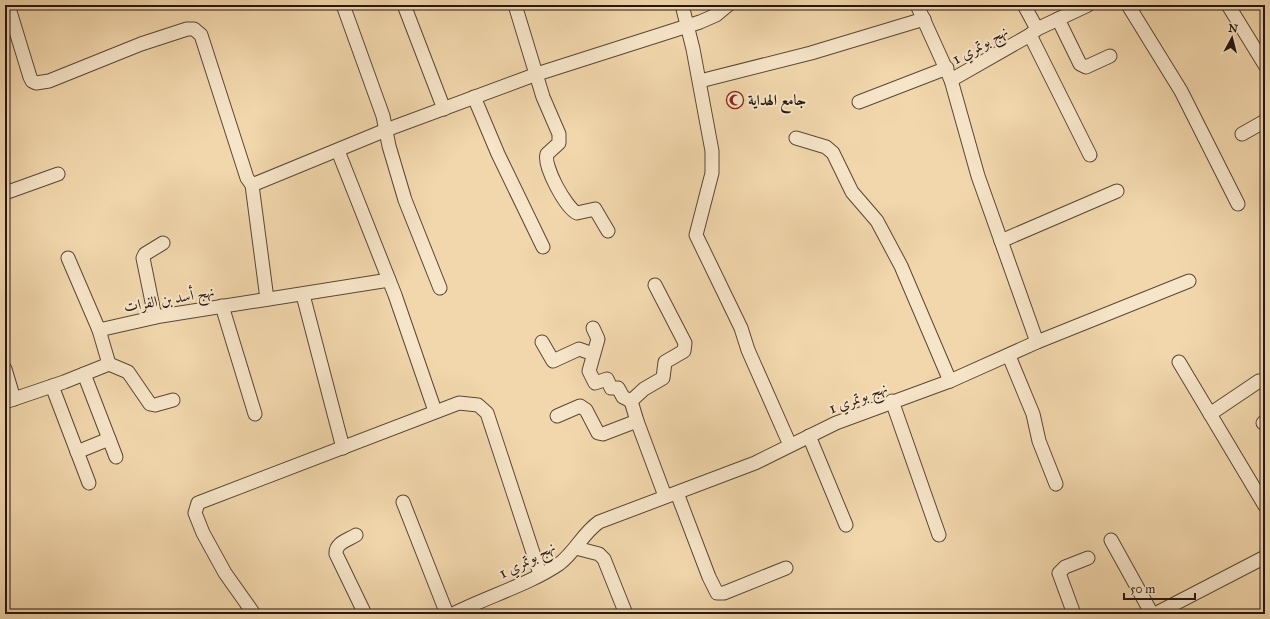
<svg xmlns="http://www.w3.org/2000/svg" width="1270" height="619" font-family="'IM FELL Great Primer',Amiri,serif">
<style>
.lines{fill:none;stroke-linecap:round;stroke-linejoin:round}
.minor-casing{stroke:#594736;stroke-width:15}
.minor{stroke:#f7e5c9;stroke-width:13}
.labels{text-anchor:middle;stroke-width:4;stroke-linejoin:round;paint-order:stroke}
.street-label{font-size:15px;fill:#26170f;stroke:#f7e5c9}
.poi-label{font-size:15px;font-weight:bold;fill:#26170f;stroke:#f7e5c9;text-anchor:start}
</style>
<rect width="100%" height="100%" fill="#f2d7ac"/>
<filter id="stains"><feTurbulence type="fractalNoise" baseFrequency=".005" numOctaves="4"/><feColorMatrix values="0 0 0 0 .2 0 0 0 0 .09 0 0 0 0 .02 0 0 0 .5 -.17"/></filter>
<radialGradient id="worn" r=".72"><stop offset=".6" stop-color="#630" stop-opacity="0"/><stop offset="1" stop-color="#630" stop-opacity=".3"/></radialGradient>
<g class="lines">
<!-- minor casing -->
<g class="minor-casing">
<g id="minor">
<polyline points="8,5 30,77 32,81 36,83 49,81 141,44 187,29 194,29 201,35 247,178 252,185 267,299"/>
<polyline points="343,5 383,116 389,146 405,200 440,288"/>
<polyline points="404,5 444,109"/>
<path d="M515 5 543 97 559 134V143L547 154C543 166 566 208 577 213L595 209 608 231"/>
<polyline points="682,5 693,49 712,151 712,173 696,235 741,328 748,350 790,445"/>
<polyline points="917,5 951,80 978,176 1037,342"/>
<polyline points="1024,5 1037,29"/>
<polyline points="1128,5 1181,91 1238,204"/>
<polyline points="1228,5 1265,65"/>
<polyline points="1058,19 1080,64 1086,67 1110,56"/>
<polyline points="1030,35 1090,155"/>
<polyline points="951,80 1030,35 1037,29 1088,5"/>
<polyline points="700,81 811,53 924,19"/>
<polyline points="474,97 498,154 543,247"/>
<polyline points="859,102 947,68"/>
<polyline points="1242,134 1265,121"/>
<polyline points="796,138 826,147 833,153 852,192 877,221 901,266 950,381"/>
<polyline points="338,151 395,295 435,411"/>
<polyline points="252,185 386,130 537,74 700,22 716,15 728,5"/>
<polyline points="5,193 58,174"/>
<polyline points="1001,241 1117,191"/>
<polyline points="68,258 99,330"/>
<polyline points="655,285 685,343 684,351 665,362 663,378 644,389 631,401 637,421 665,496"/>
<polyline points="303,295 343,448"/>
<polyline points="222,306 255,414"/>
<polyline points="155,317 143,258 145,254 163,243"/>
<polyline points="593,328 598,339 589,371 595,383 607,379 611,388 618,388 623,397 631,401"/>
<polyline points="542,342 553,361 579,349 593,354"/>
<polyline points="1009,356 1033,414 1039,441 1056,484"/>
<polyline points="1179,362 1265,506"/>
<polyline points="109,364 128,372 150,404 155,405 173,400"/>
<polyline points="5,369 14,399"/>
<polyline points="84,374 116,457"/>
<polyline points="52,386 89,483"/>
<polyline points="892,401 939,535"/>
<polyline points="5,402 64,382 109,364 99,330 161,316 389,280"/>
<polyline points="1210,414 1259,381"/>
<polyline points="557,416 580,406 586,410 598,433 603,434 637,421"/>
<polyline points="1263,423 1265,421"/>
<polyline points="809,436 846,525"/>
<polyline points="77,452 109,439"/>
<polyline points="677,493 709,577 717,593 724,593 786,568"/>
<polyline points="403,502 447,614"/>
<path d="M356 535C348 540 335 543 336 554L365 614"/>
<polyline points="1111,540 1152,614"/>
<polyline points="576,548 599,554 604,559 626,614"/>
<polyline points="254,614 225,573 203,533 195,513 198,503 459,403 478,405 487,413 540,574"/>
<path d="M453 614C486 597 530 584 559 564 575 552 583 533 599 522L755 463 836 423 950 381 1037 342 1189 281"/>
<polyline points="1074,614 1059,573 1065,567 1088,558"/>
<polyline points="1155,614 1265,557"/>
</g>
</g>
<!-- minor -->
<use href="#minor" class="minor"/>
</g>
<!-- icons -->
<defs>
<g id="mosque-ring" transform="scale(0.9)"><circle r="9.5" fill="#f7e5c9" stroke="#8f2418" stroke-width="1.5"/><path d="M3.5-4.9A6 6 0 1 0 3.5 4.9A5 5 0 1 1 3.5-4.9Z" fill="#8f2418"/></g>
</defs>
<g fill-rule="evenodd">
<use href="#mosque-ring" x="735" y="100"/>
</g>
<g class="labels">
<!-- street labels -->
<g class="street-label">
<text transform="translate(980 45) rotate(-30)" y="5">نهج بوتمري 1</text>
<text transform="translate(169 299) rotate(-10)" y="5">نهج أسد بن الفرات</text>
<text transform="translate(858 398) rotate(-21)" y="5">نهج بوتمري 1</text>
<text transform="translate(527 560) rotate(-28)" y="5">نهج بوتمري 1</text>
</g>
<!-- poi labels -->
<g class="poi-label">
<text x="748" y="105">جامع الهداية</text>
</g>
</g>
<!-- margin -->
<rect width="1270" height="619" fill="none" stroke="#f2d7ac" stroke-width="20"/>
<rect x="6" y="6" width="1258" height="607" fill="none" stroke="#26170f" stroke-width="2"/>
<rect x="10" y="10" width="1250" height="599" fill="none" stroke="#26170f"/>
<!-- north arrow -->
<g transform="translate(1232 38) rotate(7)" stroke="#f7e5c9" stroke-width="3" paint-order="stroke">
<path d="M0-3L7 15L0 10L-7 15Z" fill="#26170f"/>
<text y="-6" font-size="11" font-weight="bold" text-anchor="middle" fill="#26170f">N</text>
</g>
<!-- scale -->
<path d="M1124 593v6h71v-6" fill="none" stroke="#26170f" stroke-width="2"/>
<text x="1130" y="593" font-size="12" fill="#26170f" stroke="#f7e5c9" stroke-width="3" paint-order="stroke">50 m</text>
<rect width="100%" height="100%" filter="url(#stains)"/>
<rect width="100%" height="100%" fill="url(#worn)"/>
</svg>
